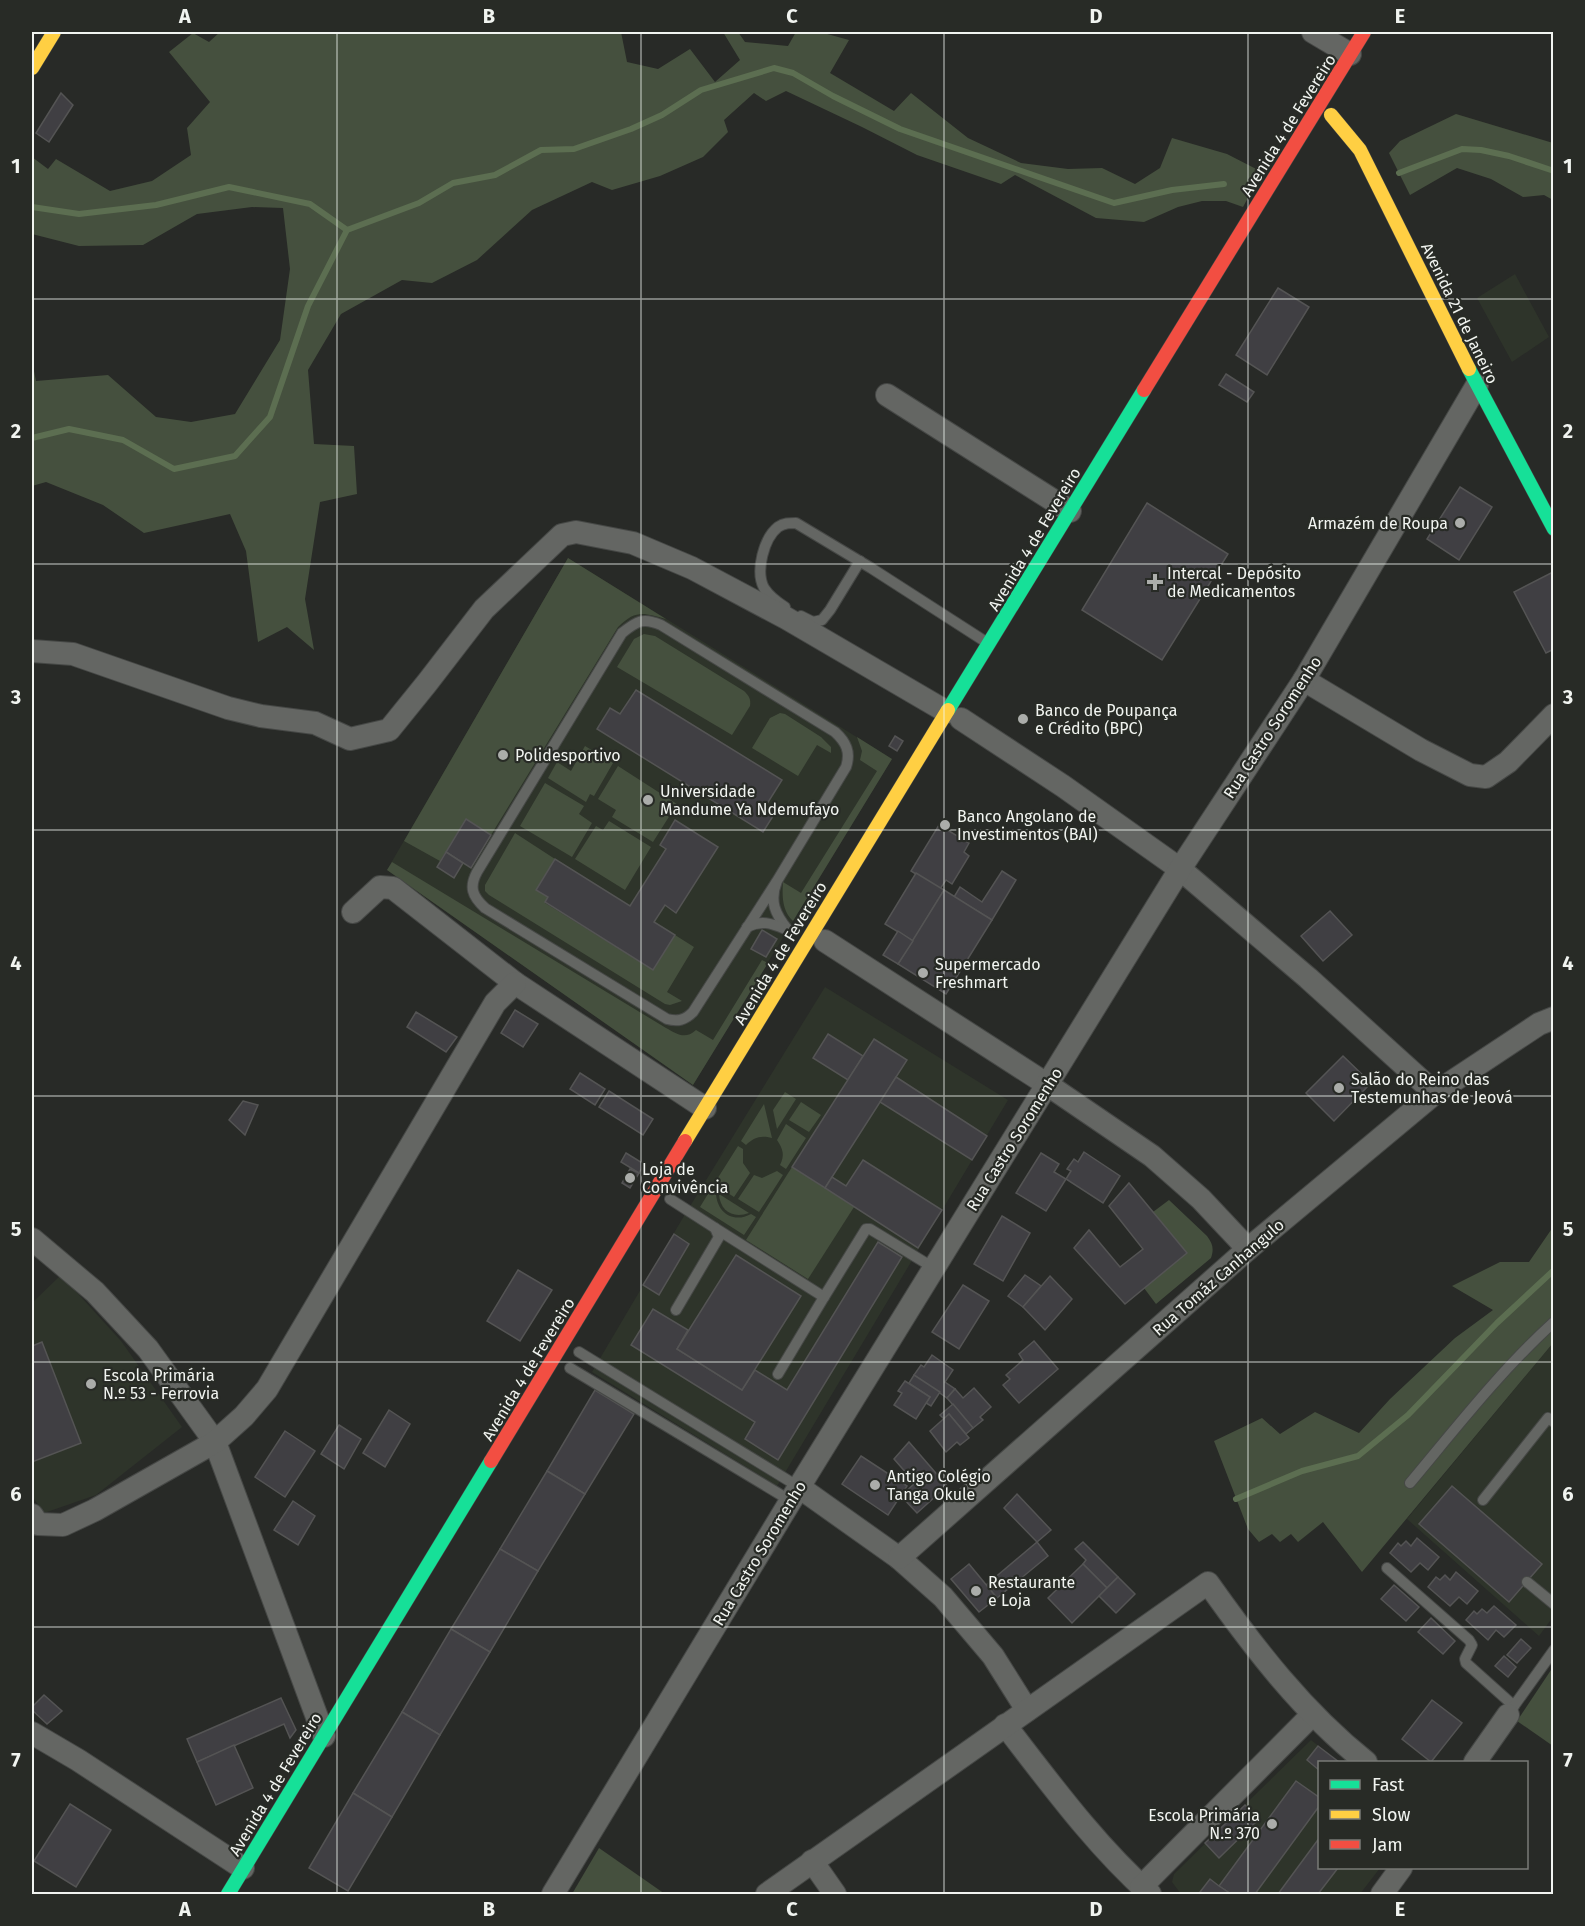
<svg xmlns="http://www.w3.org/2000/svg" width="1585" height="1926" font-family="'Fira Sans',sans-serif">
<style>
.built{fill:#2e342a}
.green{fill:#45503e}
.lines{fill:none;stroke-linecap:round;stroke-linejoin:round}
.stream{stroke:#5c6e51;stroke-width:6}
.building{fill:#403f43;stroke:#545454;stroke-width:1.5}
.lane-casing{stroke:#464846;stroke-width:12}
.street-casing{stroke:#464846;stroke-width:24}
.fast-casing{stroke:#464846;stroke-width:15}
.slow-casing{stroke:#464846;stroke-width:15}
.jam-casing{stroke:#464846;stroke-width:15}
.lane{stroke:#646663;stroke-width:10}
.street{stroke:#646663;stroke-width:22}
.fast{stroke:#16e098;stroke-width:14}
.slow{stroke:#ffcf43;stroke-width:14}
.jam{stroke:#f24e42;stroke-width:14}
.grid{fill:none;stroke:#f1f4f0;stroke-width:1.5;stroke-opacity:0.55}
.poi-dot{fill:#abadaa;stroke:#282b26;stroke-width:2}
.labels{text-anchor:middle;stroke-width:4.5;stroke-linejoin:round;paint-order:stroke}
.street-label{font-size:16px;fill:#f1f4f0;stroke:#282b26}
.poi-label{font-size:16px;fill:#f1f4f0;stroke:#282b26;text-anchor:start}
.neatline{fill:none;stroke:#f1f4f0;stroke-width:2}
.grid-label{font-size:20px;text-anchor:middle;font-weight:bold;fill:#f1f4f0}
</style>
<rect width="100%" height="100%" fill="#282a27"/>
<!-- built -->
<g class="built">
<polygon points="1515,274 1549,337 1512,362 1477,298"/>
<polygon points="568,558 892,759 693,1085 387,870"/>
<polygon points="825,987 1008,1100 777,1486 592,1372 684,1216"/>
<polygon points="61,1275 121,1341 182,1427 96,1495 44,1513 32,1496 32,1303"/>
<polygon points="1553,1343 1553,1617 1539,1636 1407,1519"/>
<polygon points="1311,1740 1339,1762 1320,1762 1320,1868 1380,1868 1360,1894 1181,1894 1172,1882 1174,1874"/>
</g>
<!-- green -->
<g class="green">
<polygon points="220,32 621,32 627,62 658,69 690,49 715,82 740,60 723,32 738,32 745,42 788,46 796,32 820,32 849,40 830,73 894,111 911,93 968,138 1021,163 1068,169 1102,168 1135,184 1160,168 1172,138 1227,154 1262,172 1243,207 1226,201 1202,201 1178,207 1144,222 1096,218 1015,175 1001,184 917,155 862,127 786,91 766,101 754,93 724,120 728,132 703,157 660,176 612,190 592,182 532,210 477,260 432,283 402,280 341,314 308,370 314,444 354,446 357,494 320,502 305,599 314,650 287,627 258,642 246,551 230,514 144,533 103,505 46,482 32,486 32,366 33,366 36,381 108,375 156,417 191,422 235,414 280,340 290,269 283,208 252,207 197,214 143,245 79,246 32,234 32,157 48,169 56,159 110,191 152,181 191,155 187,128 210,102 169,52 193,33 209,42"/>
<polygon points="1456,114 1553,143 1553,200 1544,195 1523,197 1491,179 1457,168 1410,195 1389,153 1400,141"/>
<path d="M568 558 666 619C644 613 636 609 618 627L491 835 466 819 440 861 404 841Z"/>
<path d="M644 634 655 636 744 691C749 696 751 699 750 706L732 735 617 667 634 639Z"/>
<polygon points="780,713 785,714 821,737 831,747 831,753 817,745 798,776 752,748 770,718"/>
<path d="M857 737 892 759 793 921C782 911 782 896 783 882L801 893 877 771 860 760 862 751Z"/>
<polygon points="585,746 613,763 594,796 590,794 586,802 548,778 557,762 571,771"/>
<polygon points="618,766 677,804 653,842 612,817 616,810 598,799"/>
<polygon points="545,783 584,806 579,814 592,823 572,857 520,826"/>
<polygon points="609,821 651,847 625,890 575,859 596,826 603,830"/>
<polygon points="515,833 555,859 536,890 548,897 545,903 653,970 675,935 694,947 667,992 682,1001 670,1005 665,1004 489,895 485,891 485,885"/>
<path d="M392 862 666 1028C677 1034 685 1040 696 1030L713 1040 762 960 768 963 693 1085 387 870Z"/>
<polygon points="785,1092 796,1099 777,1129 773,1110"/>
<polygon points="801,1102 821,1115 809,1132 789,1120"/>
<path d="M764 1104 772 1138C761 1135 754 1137 746 1145L741 1141Z"/>
<path d="M786 1124 806 1138 786 1169 780 1165C785 1155 783 1149 777 1140Z"/>
<polygon points="738,1146 743,1149 743,1163 750,1173 734,1197 714,1184"/>
<polygon points="792,1167 854,1207 808,1279 746,1240"/>
<polygon points="777,1171 783,1175 759,1212 738,1199 754,1175 762,1178"/>
<path d="M711 1189 716 1192C716 1212 733 1224 751 1214L756 1217 744 1235 700 1207Z"/>
<path d="M719 1194 749 1213C733 1219 720 1211 719 1194Z"/>
<path d="M1169 1200 1207 1236C1213 1244 1214 1249 1211 1258L1156 1304 1144 1288 1186 1253 1153 1212Z"/>
<polygon points="1553,1227 1553,1343 1362,1572 1323,1522 1298,1542 1291,1534 1280,1542 1272,1534 1259,1542 1248,1529 1214,1441 1262,1418 1280,1434 1315,1412 1359,1433 1390,1399 1455,1338 1493,1310 1452,1286 1500,1262 1529,1262"/>
<polygon points="1553,1667 1553,1746 1517,1721"/>
<polygon points="599,1848 665,1894 572,1894"/>
</g>
<g class="lines">
<!-- stream -->
<g class="stream">
<polyline points="1399,173 1462,149 1481,150 1509,156 1554,171"/>
<polyline points="32,207 79,214 156,205 229,187 310,204 347,230"/>
<polyline points="32,438 69,429 123,440 174,469 235,456 270,417 308,306 347,230 419,203 453,183 495,175 541,150 574,149 631,129 662,115 701,90 774,68 793,73 833,96 900,129 1114,203 1172,190 1224,184"/>
<polyline points="1236,1499 1302,1471 1358,1456 1408,1415 1497,1323 1554,1270"/>
</g>
</g>
<!-- building -->
<g class="building">
<polygon points="61,93 73,105 49,142 36,133"/>
<polygon points="1278,288 1309,307 1267,375 1236,355"/>
<polygon points="1226,374 1254,392 1247,402 1219,385"/>
<polygon points="1460,487 1492,507 1459,560 1427,539"/>
<polygon points="1147,503 1228,554 1162,660 1082,610"/>
<polygon points="1553,572 1554,649 1546,653 1514,592"/>
<polygon points="636,690 782,780 765,807 775,813 763,832 597,729 610,708 620,714"/>
<polygon points="895,736 903,741 897,751 889,746"/>
<polygon points="466,819 491,835 471,868 446,852"/>
<polygon points="675,820 718,847 676,913 665,905 654,922 675,935 653,970 545,902 548,897 536,890 555,859 630,906 666,849 660,845"/>
<polygon points="939,825 969,843 964,852 969,856 952,884 946,880 940,889 911,871"/>
<polygon points="446,852 463,863 454,878 437,867"/>
<polygon points="1002,871 1016,880 992,920 954,897 960,887 982,902"/>
<polygon points="916,873 944,890 913,941 885,924"/>
<polygon points="944,890 992,920 946,994 898,964"/>
<polygon points="1330,911 1352,935 1323,961 1301,936"/>
<polygon points="762,930 777,939 766,957 751,949"/>
<polygon points="898,931 913,941 898,964 883,955"/>
<polygon points="515,1010 538,1024 523,1047 501,1033"/>
<polygon points="416,1012 457,1037 446,1052 407,1027"/>
<polygon points="828,1034 863,1056 848,1080 813,1058"/>
<polygon points="874,1039 907,1060 825,1188 792,1167"/>
<polygon points="1343,1056 1371,1083 1334,1121 1306,1093"/>
<polygon points="580,1073 605,1089 595,1105 570,1089"/>
<polygon points="896,1077 987,1136 972,1160 880,1102"/>
<polygon points="609,1091 653,1119 643,1135 599,1107"/>
<polygon points="243,1101 258,1105 245,1135 229,1120"/>
<polygon points="1084,1152 1120,1176 1103,1203 1066,1179 1071,1171 1067,1169 1074,1159 1078,1162"/>
<polygon points="626,1153 644,1164 639,1173 621,1162"/>
<polygon points="1041,1153 1059,1164 1054,1172 1066,1179 1046,1211 1016,1193"/>
<polygon points="863,1160 942,1210 918,1248 825,1188 832,1177 846,1186"/>
<polygon points="630,1169 639,1173 630,1188 622,1183"/>
<polygon points="1129,1183 1187,1253 1125,1304 1074,1248 1089,1230 1120,1267 1143,1249 1109,1206"/>
<polygon points="1002,1216 1030,1233 1003,1281 974,1264"/>
<polygon points="674,1234 689,1244 659,1295 643,1285"/>
<polygon points="878,1242 902,1257 778,1460 745,1439 755,1422 631,1345 653,1309 688,1330 677,1349 742,1390 755,1370 787,1390"/>
<polygon points="736,1255 801,1296 742,1390 677,1349"/>
<polygon points="518,1270 552,1290 520,1341 487,1321"/>
<polygon points="1025,1275 1041,1286 1023,1307 1008,1296"/>
<polygon points="1050,1276 1072,1299 1045,1330 1023,1307"/>
<polygon points="963,1285 989,1301 959,1349 932,1332"/>
<polygon points="1034,1341 1058,1369 1019,1403 1003,1385 1010,1379 1006,1375 1023,1360 1019,1354"/>
<polygon points="42,1342 81,1443 32,1462 32,1346"/>
<polygon points="932,1355 953,1370 945,1382 955,1389 947,1398 914,1375 921,1365 924,1367"/>
<polygon points="914,1375 940,1392 931,1406 926,1403 930,1397 909,1383"/>
<polygon points="905,1381 930,1397 916,1419 894,1405 902,1393 898,1391"/>
<polygon points="974,1388 991,1407 980,1417 983,1420 973,1428 947,1398 955,1389 963,1398"/>
<polygon points="595,1390 634,1414 585,1494 547,1471"/>
<polygon points="953,1404 973,1428 966,1434 949,1414 944,1419 940,1415"/>
<polygon points="389,1410 410,1424 385,1467 363,1453"/>
<polygon points="949,1414 969,1438 960,1445 957,1442 946,1452 930,1431"/>
<polygon points="339,1425 361,1439 344,1469 321,1454"/>
<polygon points="285,1431 315,1451 285,1497 255,1477"/>
<polygon points="909,1442 947,1486 917,1513 901,1496 915,1483 894,1459"/>
<polygon points="861,1456 907,1486 888,1515 842,1484"/>
<polygon points="547,1471 585,1494 538,1571 500,1549"/>
<polygon points="1452,1486 1542,1564 1509,1602 1419,1524"/>
<polygon points="1017,1494 1051,1530 1037,1542 1004,1508"/>
<polygon points="293,1501 315,1516 298,1545 274,1530"/>
<polygon points="1417,1538 1439,1557 1428,1570 1420,1563 1411,1572 1390,1553 1398,1543 1401,1546 1406,1541 1411,1546"/>
<polygon points="1037,1542 1048,1556 997,1598 986,1585"/>
<polygon points="1083,1542 1118,1577 1107,1588 1083,1564 1086,1560 1075,1549"/>
<polygon points="500,1549 538,1571 490,1652 451,1629"/>
<polygon points="969,1564 997,1598 979,1612 951,1579"/>
<polygon points="1083,1564 1107,1588 1072,1623 1048,1598"/>
<polygon points="1456,1572 1478,1591 1467,1604 1459,1597 1450,1606 1428,1587 1436,1577 1440,1580 1445,1575 1450,1580"/>
<polygon points="1118,1577 1135,1594 1116,1613 1099,1596"/>
<polygon points="1394,1585 1419,1607 1406,1621 1381,1599"/>
<polygon points="1494,1606 1516,1625 1504,1637 1496,1630 1488,1640 1466,1620 1474,1611 1477,1614 1482,1609 1487,1613"/>
<polygon points="1431,1618 1455,1641 1443,1654 1418,1632"/>
<polygon points="451,1629 490,1652 440,1735 402,1712"/>
<polygon points="1521,1639 1531,1648 1517,1663 1507,1655"/>
<polygon points="1504,1656 1516,1667 1508,1677 1495,1666"/>
<polygon points="44,1695 62,1711 47,1724 32,1710 32,1707"/>
<polygon points="281,1698 296,1730 290,1738 284,1724 197,1762 187,1739"/>
<polygon points="1432,1700 1462,1723 1431,1762 1402,1739"/>
<polygon points="402,1712 440,1735 392,1817 353,1793"/>
<polygon points="234,1745 253,1788 216,1805 197,1762"/>
<polygon points="1318,1746 1339,1762 1320,1762 1320,1771 1307,1760"/>
<polygon points="1296,1781 1320,1798 1320,1805 1255,1894 1231,1894 1219,1886"/>
<polygon points="353,1793 392,1817 348,1891 309,1868"/>
<polygon points="70,1804 111,1830 76,1887 34,1861"/>
<polygon points="1245,1805 1259,1819 1219,1858 1205,1843"/>
<polygon points="1320,1837 1320,1868 1338,1868 1318,1894 1278,1894"/>
<polygon points="1210,1879 1219,1886 1231,1894 1204,1894 1200,1892"/>
</g>
<g class="lines">
<!-- lane casing -->
<g class="lane-casing">
<g id="lane">
<path d="M785 607C777 602 769 596 764 588 755 571 764 538 778 527 784 523 789 523 796 523L871 568 986 642"/>
<polyline points="801,616 813,622 822,620 830,610 860,561"/>
<path d="M777 881 693 1012C685 1020 678 1022 667 1019L485 908C472 896 469 887 477 872L622 633C637 621 643 617 661 625L835 732C846 742 851 752 846 767L777 881C769 901 775 914 788 930"/>
<path d="M747 927C761 920 771 923 785 929"/>
<polyline points="670,1199 715,1228 719,1237 676,1310"/>
<polyline points="715,1228 824,1297 778,1374"/>
<polyline points="824,1297 866,1229 870,1229 934,1268"/>
<polyline points="579,1352 799,1487"/>
<polyline points="570,1368 791,1501"/>
<path d="M1410 1483C1456 1428 1501 1370 1554 1322"/>
<polyline points="1483,1500 1548,1418 1554,1422"/>
<polyline points="1387,1568 1469,1640 1472,1645 1465,1659 1466,1663 1514,1706"/>
<polyline points="1527,1582 1554,1604"/>
<polyline points="1511,1710 1554,1650"/>
</g>
</g>
<!-- street casing -->
<g class="street-casing">
<g id="street">
<polyline points="1313,32 1350,54"/>
<polyline points="887,395 1070,511"/>
<polyline points="32,651 73,654 228,708 261,716 315,723 350,739 389,730 427,683 484,609 562,535 576,532 633,543 692,568 786,618 947,712"/>
<polyline points="1304,680 1421,750 1470,775 1486,777 1508,762 1554,715"/>
<polyline points="961,719 1063,786 1180,869 1308,978 1435,1093"/>
<polyline points="353,912 380,887 393,888 515,983 705,1108"/>
<polyline points="825,941 1048,1085 1152,1156 1201,1199 1248,1249"/>
<polyline points="32,1239 95,1292 148,1349 215,1442 324,1736"/>
<polyline points="799,1487 899,1558 943,1597 993,1656 1027,1710"/>
<polyline points="32,1515 38,1524 63,1525 95,1510 215,1442 244,1416 267,1389 495,1003 515,983"/>
<polyline points="899,1558 1248,1249 1435,1093 1539,1024 1554,1018"/>
<path d="M1005 1725C1050 1783 1095 1845 1150 1894"/>
<polyline points="32,1733 78,1760 243,1868"/>
<polyline points="1475,1762 1508,1715"/>
<polyline points="812,1861 835,1894"/>
<polyline points="1141,1887 1312,1715"/>
<polyline points="553,1894 799,1487 934,1268 1180,869 1304,680 1477,385"/>
<path d="M767 1894 1208 1583C1254 1648 1303 1712 1366 1762"/>
<polyline points="1382,1894 1401,1868"/>
</g>
</g>
<!-- fast casing -->
<g class="fast-casing">
<g id="fast">
<polyline points="1469,369 1554,529"/>
<polyline points="948,710 1144,390"/>
<polyline points="228,1894 491,1461"/>
</g>
</g>
<!-- slow casing -->
<g class="slow-casing">
<g id="slow">
<polyline points="32,68 54,32"/>
<polyline points="1331,115 1360,150 1469,369"/>
<polyline points="685,1141 948,710"/>
</g>
</g>
<!-- jam casing -->
<g class="jam-casing">
<g id="jam">
<polyline points="1144,390 1364,32"/>
<polyline points="491,1461 685,1141"/>
</g>
</g>
<!-- lane -->
<use href="#lane" class="lane"/>
<!-- street -->
<use href="#street" class="street"/>
<!-- fast -->
<use href="#fast" class="fast"/>
<!-- slow -->
<use href="#slow" class="slow"/>
<!-- jam -->
<use href="#jam" class="jam"/>
</g>
<!-- grid -->
<path class="grid" d="M337 32V1894M641 32V1894M944 32V1894M1248 32V1894M32 299H1554M32 564H1554M32 830H1554M32 1096H1554M32 1362H1554M32 1627H1554"/>
<!-- markers -->
<g class="poi-dot">
<circle cx="1460" cy="523" r="6"/>
<path d="M1152 573h6v6h6v6h-6v6h-6v-6h-6v-6h6z"/>
<circle cx="1023" cy="719" r="6"/>
<circle cx="503" cy="755" r="6"/>
<circle cx="648" cy="800" r="6"/>
<circle cx="945" cy="825" r="6"/>
<circle cx="923" cy="973" r="6"/>
<circle cx="1339" cy="1088" r="6"/>
<circle cx="630" cy="1178" r="6"/>
<circle cx="91" cy="1384" r="6"/>
<circle cx="875" cy="1485" r="6"/>
<circle cx="976" cy="1591" r="6"/>
<circle cx="1272" cy="1824" r="6"/>
</g>
<g class="labels">
<!-- street labels -->
<g class="street-label">
<text transform="translate(1288 125) rotate(-58)" y="6">Avenida 4 de Fevereiro</text>
<text transform="translate(1460 313) rotate(64)" y="6">Avenida 21 de Janeiro</text>
<text transform="translate(1034 539) rotate(-59)" y="6">Avenida 4 de Fevereiro</text>
<text transform="translate(1272 727) rotate(-57)" y="6">Rua Castro Soromenho</text>
<text transform="translate(780 953) rotate(-59)" y="6">Avenida 4 de Fevereiro</text>
<text transform="translate(1014 1139) rotate(-58)" y="6">Rua Castro Soromenho</text>
<text transform="translate(1218 1277) rotate(-41)" y="6">Rua Tomáz Canhangulo</text>
<text transform="translate(528 1369) rotate(-59)" y="6">Avenida 4 de Fevereiro</text>
<text transform="translate(759 1553) rotate(-59)" y="6">Rua Castro Soromenho</text>
<text transform="translate(275 1784) rotate(-59)" y="6">Avenida 4 de Fevereiro</text>
</g>
<!-- poi labels -->
<g class="poi-label">
<text x="1448" y="529" text-anchor="end">Armazém de Roupa</text>
<text x="1167" y="579">Intercal - Depósito<tspan x="1167" dy="18">de Medicamentos</tspan></text>
<text x="1035" y="716">Banco de Poupança<tspan x="1035" dy="18">e Crédito (BPC)</tspan></text>
<text x="515" y="761">Polidesportivo</text>
<text x="660" y="797">Universidade<tspan x="660" dy="18">Mandume Ya Ndemufayo</tspan></text>
<text x="957" y="822">Banco Angolano de<tspan x="957" dy="18">Investimentos (BAI)</tspan></text>
<text x="935" y="970">Supermercado<tspan x="935" dy="18">Freshmart</tspan></text>
<text x="1351" y="1085">Salão do Reino das<tspan x="1351" dy="18">Testemunhas de Jeová</tspan></text>
<text x="642" y="1175">Loja de<tspan x="642" dy="18">Convivência</tspan></text>
<text x="103" y="1381">Escola Primária<tspan x="103" dy="18">N.º 53 - Ferrovia</tspan></text>
<text x="887" y="1482">Antigo Colégio<tspan x="887" dy="18">Tanga Okule</tspan></text>
<text x="988" y="1588">Restaurante<tspan x="988" dy="18">e Loja</tspan></text>
<text x="1260" y="1821" text-anchor="end">Escola Primária<tspan x="1260" dy="18">N.º 370</tspan></text>
</g>
</g>
<!-- border -->
<rect width="1585" height="1926" fill="none" stroke="#282b26" stroke-width="66"/>
<!-- legend -->
<rect x="1318" y="1761" width="210" height="108" fill="#282b26" stroke="#787b77" stroke-width="1.5"/>
<rect x="1330" y="1780" width="30" height="9" fill="#16e098" stroke="#787b77" stroke-width="1.5"/>
<text x="1372" y="1791" font-size="18" fill="#f1f4f0">Fast</text>
<rect x="1330" y="1810" width="30" height="9" fill="#ffcf43" stroke="#787b77" stroke-width="1.5"/>
<text x="1372" y="1821" font-size="18" fill="#f1f4f0">Slow</text>
<rect x="1330" y="1840" width="30" height="9" fill="#f24e42" stroke="#787b77" stroke-width="1.5"/>
<text x="1372" y="1851" font-size="18" fill="#f1f4f0">Jam</text>
<rect x="33" y="33" width="1519" height="1860" class="neatline"/>
<g class="grid-label">
<text x="185" y="23">A</text>
<text x="489" y="23">B</text>
<text x="792" y="23">C</text>
<text x="1096" y="23">D</text>
<text x="1400" y="23">E</text>
<text x="16" y="173">1</text>
<text x="1568" y="173">1</text>
<text x="16" y="438">2</text>
<text x="1568" y="438">2</text>
<text x="16" y="704">3</text>
<text x="1568" y="704">3</text>
<text x="16" y="970">4</text>
<text x="1568" y="970">4</text>
<text x="16" y="1236">5</text>
<text x="1568" y="1236">5</text>
<text x="16" y="1501">6</text>
<text x="1568" y="1501">6</text>
<text x="16" y="1767">7</text>
<text x="1568" y="1767">7</text>
<text x="185" y="1916">A</text>
<text x="489" y="1916">B</text>
<text x="792" y="1916">C</text>
<text x="1096" y="1916">D</text>
<text x="1400" y="1916">E</text>
</g>
</svg>
